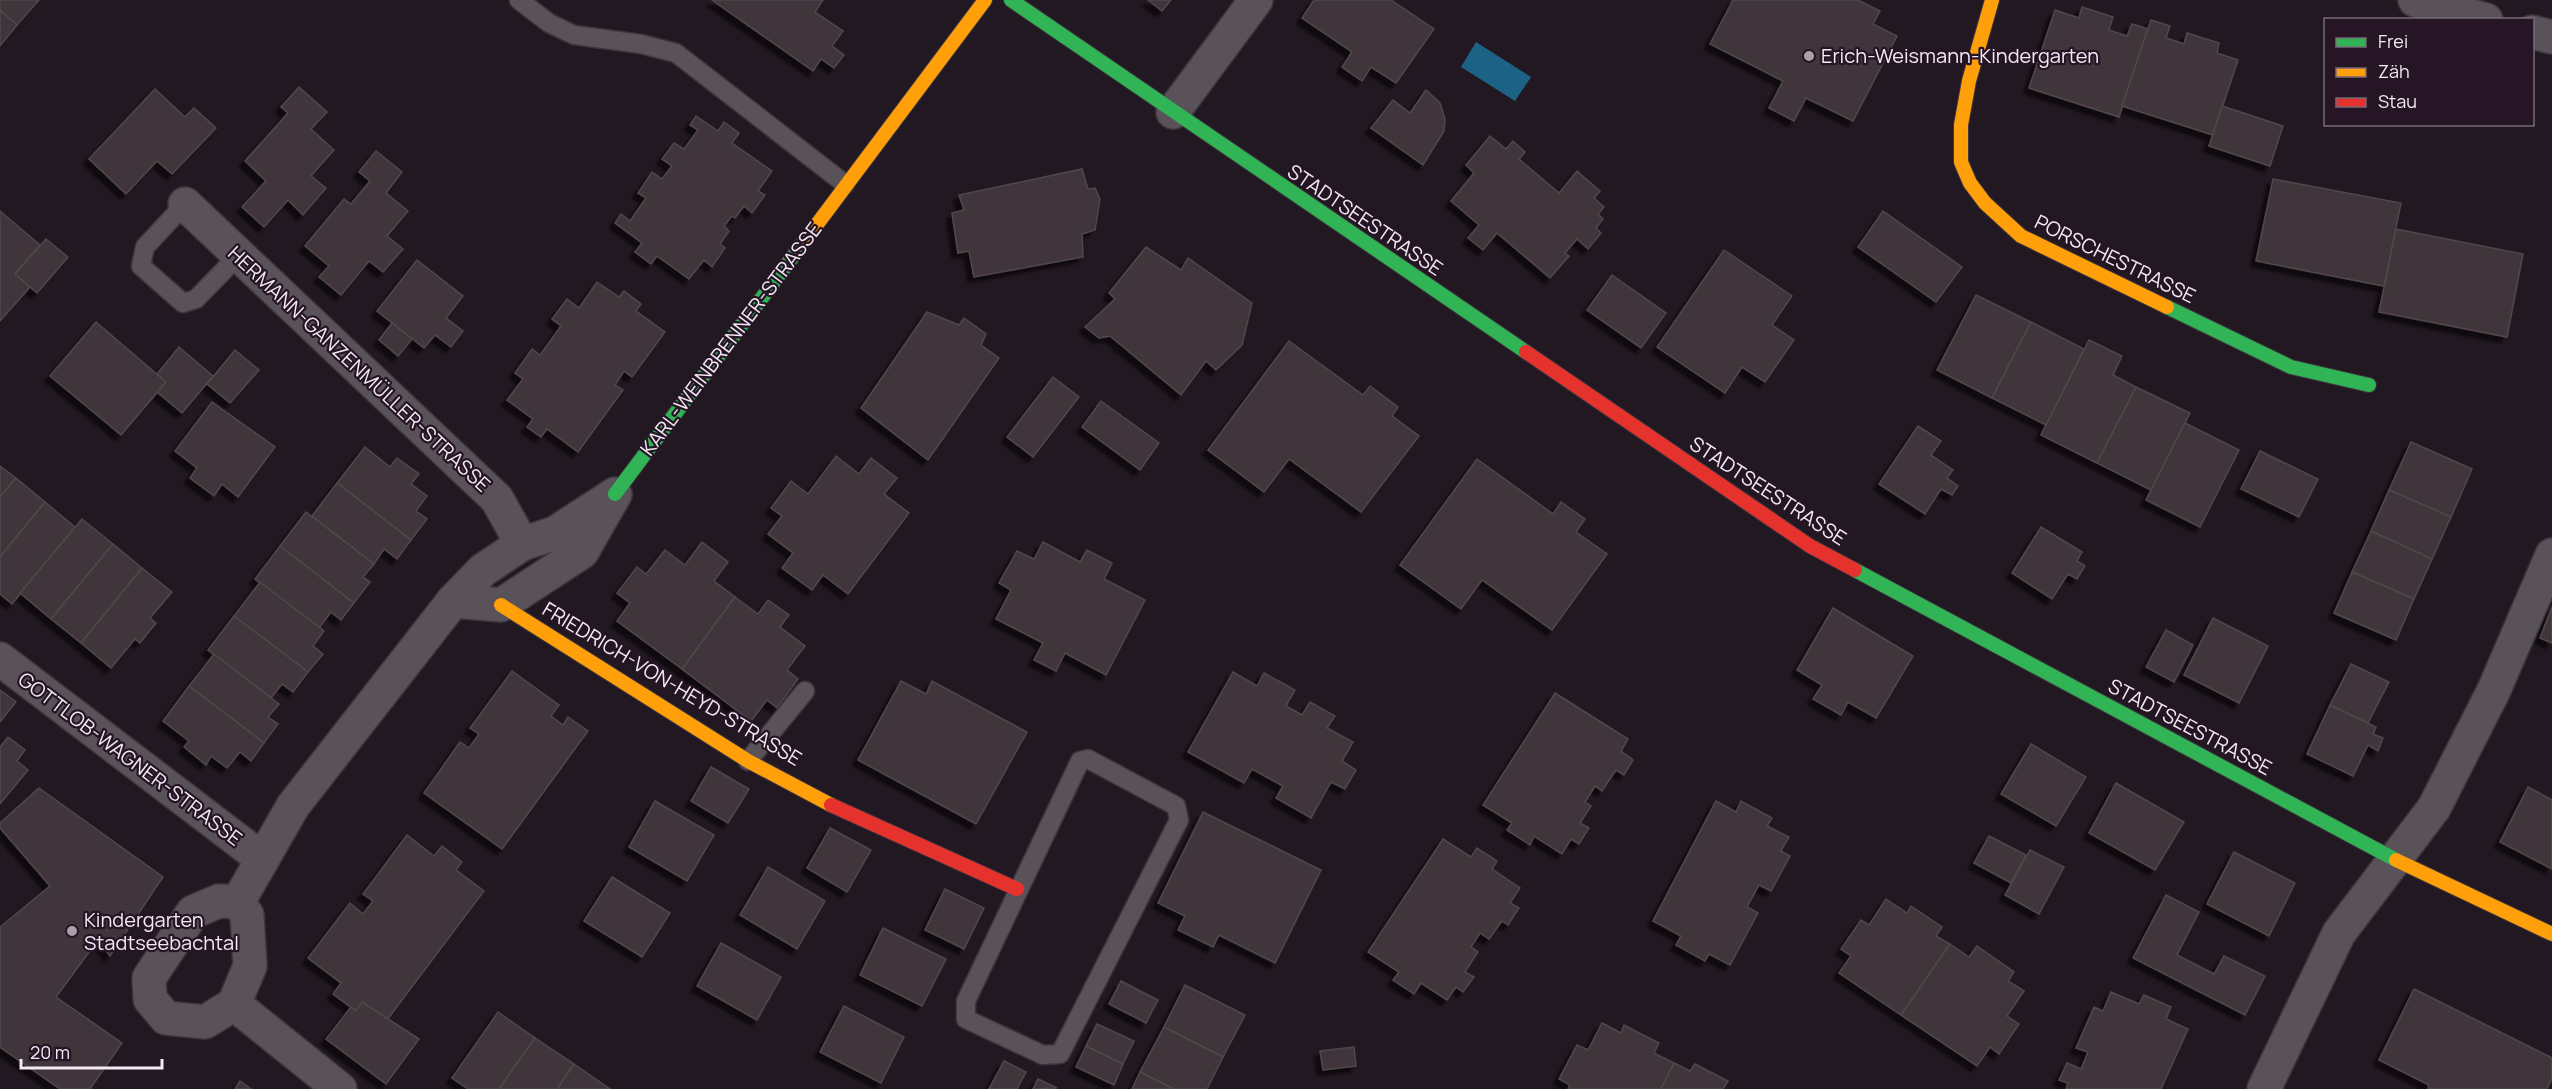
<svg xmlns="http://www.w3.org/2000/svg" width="2552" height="1089" font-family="Manrope,sans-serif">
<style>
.water{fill:#1b6285}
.building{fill:#3f363b;stroke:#51474c;stroke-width:1.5;filter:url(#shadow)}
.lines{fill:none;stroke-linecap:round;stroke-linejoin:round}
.lane-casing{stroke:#3d353d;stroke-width:21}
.street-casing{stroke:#3d353d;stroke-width:36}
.fast-casing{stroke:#3d353d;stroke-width:16}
.slow-casing{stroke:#3d353d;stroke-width:16}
.jam-casing{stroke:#3d353d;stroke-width:16}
.lane{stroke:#595259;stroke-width:18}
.street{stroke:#595259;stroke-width:33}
.fast{stroke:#30b455;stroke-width:14}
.slow{stroke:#ff9f0a;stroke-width:14}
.jam{stroke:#e5322d;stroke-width:14}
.poi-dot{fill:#aaa0aa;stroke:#251525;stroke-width:2}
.labels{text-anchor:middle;stroke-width:4.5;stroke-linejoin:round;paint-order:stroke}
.poi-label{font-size:20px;fill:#f4e9f4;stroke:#251525;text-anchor:start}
.street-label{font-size:20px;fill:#f4e9f4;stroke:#251525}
</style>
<defs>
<filter id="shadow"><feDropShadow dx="-5.5" dy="5.5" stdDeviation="1.5" flood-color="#0009"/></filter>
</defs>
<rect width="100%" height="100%" fill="#221822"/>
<!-- water -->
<polygon class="water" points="1476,42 1531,77 1515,101 1461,67"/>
<!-- building -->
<g class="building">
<polygon points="0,0 39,0 17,25 0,10"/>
<polygon points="712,0 823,0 815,12 843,31 832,46 844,55 834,68 821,59 813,71"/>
<polygon points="1148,0 1171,0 1162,11"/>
<polygon points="1314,0 1391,0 1434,29 1396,83 1371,67 1362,81 1342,67 1352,52 1302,18"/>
<polygon points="1733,0 1858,0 1880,11 1873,24 1897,36 1853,121 1806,98 1794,121 1769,108 1783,81 1710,44"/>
<polygon points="2082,7 2113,17 2109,30 2127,36 2132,24 2148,29 2119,117 2029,88 2055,10 2079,18"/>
<polygon points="0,10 17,25 0,46"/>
<polygon points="2151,20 2170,26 2166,38 2184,44 2187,33 2219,43 2217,53 2238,60 2213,135 2122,106"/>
<polygon points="299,87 327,112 311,129 334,150 311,176 326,188 303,215 288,200 264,227 242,207 266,181 245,161 288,113 281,107"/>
<polygon points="155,89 185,117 194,108 216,128 172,174 157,161 126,194 89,159"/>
<polygon points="1426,90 1440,103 1445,119 1444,131 1423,165 1371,128 1393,100 1410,113"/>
<polygon points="2222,106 2283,126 2270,166 2209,146"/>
<polygon points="696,116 718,131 724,122 739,133 732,143 772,171 758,191 765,195 752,213 744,206 735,218 732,216 724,226 729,231 720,244 725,248 712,267 704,260 689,279 657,256 651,264 635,252 642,243 615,223 621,214 630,221 646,198 638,193 652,172 662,179 672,166 662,159 674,143 684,149 698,130 690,125"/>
<polygon points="1490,136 1506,149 1513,141 1525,152 1519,159 1559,193 1577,171 1600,191 1594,198 1604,207 1598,214 1603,219 1596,228 1601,233 1588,249 1577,239 1565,253 1569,256 1550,278 1497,233 1483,250 1468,238 1479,225 1451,201 1474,173 1466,165"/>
<polygon points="376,151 402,172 386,193 408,211 387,236 403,249 383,272 369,261 341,295 319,277 329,266 305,246 344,199 351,204 370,181 359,172"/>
<polygon points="1082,169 1088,189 1095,188 1100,199 1095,230 1082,234 1083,257 974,277 969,251 958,253 952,213 964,210 959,195"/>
<polygon points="2273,179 2401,203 2384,286 2256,261"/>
<polygon points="0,211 40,245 15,274 30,287 0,321"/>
<polygon points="1883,211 1962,267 1936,302 1858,247"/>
<polygon points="2396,229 2523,254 2507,337 2379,312"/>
<polygon points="46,239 68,257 37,293 15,274"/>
<polygon points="1146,247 1181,270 1188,258 1252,303 1242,345 1216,370 1206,361 1181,395 1110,336 1099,338 1085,327 1115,299 1109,293"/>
<polygon points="1724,250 1792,296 1772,325 1794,340 1765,382 1742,367 1725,393 1657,347"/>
<polygon points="417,260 463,296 446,318 463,331 451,347 435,335 424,348 377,311"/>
<polygon points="1612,275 1666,313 1641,348 1587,310"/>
<polygon points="597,282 619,297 624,291 641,304 636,311 665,332 632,377 624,371 615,385 623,390 578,452 547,429 541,437 527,427 533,419 507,400 523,379 515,373 532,349 540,355 561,326 552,319 567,299 579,308"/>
<polygon points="1976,295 2031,322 1992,398 1937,370"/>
<polygon points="927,312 959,325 964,318 986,334 981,345 999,358 928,460 861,408"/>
<polygon points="96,322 166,382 121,435 50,376"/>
<polygon points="2031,322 2084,349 2046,425 1992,398"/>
<polygon points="392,323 412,339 398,356 379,340"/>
<polygon points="2089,340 2122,356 2113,375 2136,387 2097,463 2041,435"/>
<polygon points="1289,341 1363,395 1370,386 1398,407 1392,416 1419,436 1361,512 1289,459 1264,492 1208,450"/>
<polygon points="179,347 213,376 182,413 157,392 166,382 157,374"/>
<polygon points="235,350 259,370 230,403 207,384"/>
<polygon points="1053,377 1079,397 1033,457 1007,437"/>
<polygon points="2136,387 2190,413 2151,490 2097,463"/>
<polygon points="1101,401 1159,443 1140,470 1082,427"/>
<polygon points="212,402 275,447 238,497 222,484 214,496 190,478 197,468 175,451"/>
<polygon points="2185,423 2239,450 2200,527 2146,500"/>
<polygon points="1918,426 1941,441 1931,455 1953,470 1947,478 1958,486 1952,495 1941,489 1925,514 1879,484"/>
<polygon points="2411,442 2472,469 2451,517 2389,490"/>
<polygon points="365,447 390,467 397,458 419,474 411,484 427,496 416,511 427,519 411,540 337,483"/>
<polygon points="2260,451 2318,479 2299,517 2241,489"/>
<polygon points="836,456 859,474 871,458 897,478 884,494 909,513 848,594 823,575 812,590 782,568 793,553 768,534 782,516 771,508 791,481 808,494"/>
<polygon points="1477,459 1553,514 1561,502 1585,519 1576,532 1607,554 1552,630 1482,580 1461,609 1400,565"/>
<polygon points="0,466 16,478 0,497"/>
<polygon points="16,478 45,502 0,557 0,497"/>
<polygon points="337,483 411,540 397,559 384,549 374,564 312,516"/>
<polygon points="2389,490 2451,517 2432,559 2371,531"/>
<polygon points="45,502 75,527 12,604 0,594 0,557"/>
<polygon points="306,512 374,564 363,577 370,582 354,603 280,546"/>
<polygon points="82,519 113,544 51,619 20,593"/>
<polygon points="2041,527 2082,552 2077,561 2085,566 2077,579 2068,574 2052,599 2012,573"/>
<polygon points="2371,531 2432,559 2414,599 2352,572"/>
<polygon points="702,542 728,562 714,581 735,597 682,669 617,621 630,603 617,593 637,567 646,574 665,550 685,565"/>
<polygon points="1043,542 1080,562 1087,550 1112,563 1104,579 1145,600 1106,675 1065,653 1056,671 1034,660 1043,643 996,619 1011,590 999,583 1017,551 1034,559"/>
<polygon points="113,544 142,568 81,643 51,619"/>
<polygon points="280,546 354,603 341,620 331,612 319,628 255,579"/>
<polygon points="142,568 172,592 150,618 156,623 140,643 135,639 111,668 81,643"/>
<polygon points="2352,572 2414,599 2396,640 2334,613"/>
<polygon points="260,582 324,631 313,646 323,654 308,672 234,616"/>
<polygon points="735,597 758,614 768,600 789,615 780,627 805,646 787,670 798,679 777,708 767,700 751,721 682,669"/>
<polygon points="2552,607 2552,643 2540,638"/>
<polygon points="1833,608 1913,656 1876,718 1848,702 1841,715 1813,699 1822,685 1797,670"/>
<polygon points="234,616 308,672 293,692 282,684 271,698 208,650"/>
<polygon points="2213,618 2268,646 2239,703 2184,675"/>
<polygon points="2166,630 2193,645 2174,682 2146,667"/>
<polygon points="214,654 279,704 268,717 278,724 264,743 189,686"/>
<polygon points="2351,664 2389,682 2368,723 2330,705"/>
<polygon points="512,671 559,705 551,716 563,725 568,717 588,731 502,849 424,793 460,742 469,748 479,734 470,728"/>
<polygon points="1233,672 1257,686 1264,673 1295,690 1286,706 1302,715 1310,702 1335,716 1327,728 1353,742 1342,761 1356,770 1345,789 1331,782 1311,818 1276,798 1283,786 1252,769 1244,783 1188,752"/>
<polygon points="901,681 926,694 932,681 1027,732 976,824 858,760"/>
<polygon points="189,686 264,743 251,761 240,752 227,768 211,756 206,765 184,747 189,741 163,721"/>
<polygon points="0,690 16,702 0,722"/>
<polygon points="1555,693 1628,739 1621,751 1633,760 1624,775 1616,770 1602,791 1595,786 1585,802 1591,806 1580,823 1589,828 1579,844 1571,839 1562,854 1534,836 1530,845 1507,830 1512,823 1483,805"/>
<polygon points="2330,705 2376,727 2373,734 2383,738 2378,751 2368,745 2353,776 2307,754"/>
<polygon points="8,737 25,750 17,761 28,770 0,804 0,747"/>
<polygon points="2031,744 2086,777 2056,826 2001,794"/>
<polygon points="711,767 749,789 728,823 691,801"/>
<polygon points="2116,783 2184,822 2155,870 2089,833"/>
<polygon points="2528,787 2552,800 2552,869 2500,842"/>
<polygon points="39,788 163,877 110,956 98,940 56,997 122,1043 90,1089 60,1089 0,1047 0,927 50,886 0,828 0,823"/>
<polygon points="655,801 714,835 687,881 629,847"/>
<polygon points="1716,801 1736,812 1741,801 1772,818 1767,826 1789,837 1781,851 1790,856 1771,891 1759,885 1747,907 1758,913 1730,965 1709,954 1705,961 1676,945 1681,936 1653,921"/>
<polygon points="1203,812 1321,870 1275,963 1219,935 1213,947 1178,930 1185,916 1158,903"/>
<polygon points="830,828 871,850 847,892 807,868"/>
<polygon points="407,835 434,856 442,846 462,862 456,870 484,891 387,1020 362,1002 356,1011 333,994 341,983 308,958 350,903 363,914 373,901 363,894"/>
<polygon points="1989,836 2026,855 2011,883 1974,863"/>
<polygon points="1443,839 1471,857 1477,848 1497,861 1492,869 1520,888 1510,903 1519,908 1508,925 1502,921 1489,939 1480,933 1471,947 1478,952 1465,972 1474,977 1463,992 1456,987 1447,1000 1421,983 1414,994 1393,980 1399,972 1368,952"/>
<polygon points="2030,850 2064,867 2039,914 2005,895"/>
<polygon points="2234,852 2295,883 2269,936 2207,904"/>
<polygon points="768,867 825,901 797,949 740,915"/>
<polygon points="612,877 670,913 642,957 584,921"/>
<polygon points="945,889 984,908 964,949 925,930"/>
<polygon points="2166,895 2199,912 2177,955 2214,974 2224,956 2265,976 2245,1015 2133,958"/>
<polygon points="1886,899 1907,913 1911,906 1942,927 1936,936 1950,944 1901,1015 1839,973 1851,956 1841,949 1861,920 1869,925"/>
<polygon points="883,928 946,959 922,1006 860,975"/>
<polygon points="721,943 781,977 757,1020 697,986"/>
<polygon points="1950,944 1969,957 1977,946 2014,972 2008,981 2024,991 2007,1016 2019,1024 1999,1054 1990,1047 1977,1066 1901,1015"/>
<polygon points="1121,981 1158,1000 1146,1023 1109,1004"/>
<polygon points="1185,985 1245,1015 1223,1057 1164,1027"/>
<polygon points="2414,989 2552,1058 2552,1078 2547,1089 2428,1089 2429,1085 2379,1060"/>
<polygon points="2111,992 2139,1004 2144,995 2171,1007 2166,1019 2188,1029 2161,1089 2066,1089 2068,1083 2059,1080 2067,1063 2081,1069 2088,1052 2076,1048 2094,1007 2103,1011"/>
<polygon points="362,1002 419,1039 386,1084 326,1039 351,1007 356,1011"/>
<polygon points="844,1006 904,1037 881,1083 820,1052"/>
<polygon points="498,1012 535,1038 499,1089 468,1089 452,1078"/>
<polygon points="1602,1023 1621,1033 1624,1025 1659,1043 1654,1053 1674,1063 1661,1089 1568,1089 1570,1085 1559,1079 1577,1045 1588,1050"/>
<polygon points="1097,1024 1134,1041 1123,1064 1086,1046"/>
<polygon points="1164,1027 1223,1057 1207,1089 1174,1089 1140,1072"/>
<polygon points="535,1038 574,1064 557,1089 499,1089"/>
<polygon points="1086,1046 1123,1064 1114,1085 1076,1067"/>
<polygon points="1354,1047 1356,1066 1323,1070 1320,1051"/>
<polygon points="1004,1061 1026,1072 1017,1089 989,1089"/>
<polygon points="1674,1063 1690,1071 1695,1064 1728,1081 1723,1089 1661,1089"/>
<polygon points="574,1064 610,1089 557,1089"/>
<polygon points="1140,1072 1174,1089 1132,1089"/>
<polygon points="1038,1079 1057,1088 1033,1089"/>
<polygon points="240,1081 251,1089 235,1089"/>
</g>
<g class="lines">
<!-- lane casing -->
<g class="lane-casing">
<g id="lane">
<polyline points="519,0 549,23 574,35 641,44 676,53 845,184"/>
<polyline points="185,204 145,247 141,266 183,303 196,299 238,256"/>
<polygon points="1088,759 1176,806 1179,820 1060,1054 1043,1055 966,1019 966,1001 1080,761"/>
<polyline points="748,761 805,691"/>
</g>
</g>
<!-- street casing -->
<g class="street-casing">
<g id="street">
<polyline points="2415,0 2486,20"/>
<polyline points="2532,32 2552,37"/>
<polyline points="1173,112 1256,0"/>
<polyline points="185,204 497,499 522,544"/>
<polygon points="615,494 582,552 501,605 453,601 483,570 522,544 555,533"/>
<polyline points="0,659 261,858"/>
<polygon points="219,901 238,902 247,915 250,966 234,1004 205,1022 166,1018 150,999 149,978 193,912"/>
<polyline points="238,902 293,806 453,601"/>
<polyline points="234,1004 340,1089"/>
<polyline points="2264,1089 2339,933 2434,808 2494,690 2552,555"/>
</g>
</g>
<!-- fast casing -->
<g class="fast-casing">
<g id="fast">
<polyline points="1011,0 1526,352"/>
<polyline points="2167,307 2291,367 2369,385"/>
<polyline points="615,494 803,243"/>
<polyline points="1855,570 2396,860"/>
</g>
</g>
<!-- slow casing -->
<g class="slow-casing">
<g id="slow">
<polyline points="1992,0 1969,81 1961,125 1961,162 1970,183 1985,203 2021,236 2167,307"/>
<polyline points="803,243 985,0"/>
<polyline points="501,605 748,761 831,805"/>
<polyline points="2396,860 2552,934"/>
</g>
</g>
<!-- jam casing -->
<g class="jam-casing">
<g id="jam">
<polyline points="1526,352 1810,546 1855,570"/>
<polyline points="831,805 1017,889"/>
</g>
</g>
<!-- lane -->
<use href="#lane" class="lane"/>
<!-- street -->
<use href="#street" class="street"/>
<!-- fast -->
<use href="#fast" class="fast"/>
<!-- slow -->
<use href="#slow" class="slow"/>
<!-- jam -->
<use href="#jam" class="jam"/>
</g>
<!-- markers -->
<g class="poi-dot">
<circle cx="1809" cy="56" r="6"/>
<circle cx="72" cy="931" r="6"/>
</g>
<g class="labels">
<!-- poi labels -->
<g class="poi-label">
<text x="1821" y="63">Erich-Weismann-Kindergarten</text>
<text x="84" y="927">Kindergarten<tspan x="84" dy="23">Stadtseebachtal</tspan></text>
</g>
<!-- street labels -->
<g class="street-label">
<text transform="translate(1365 220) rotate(34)" y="7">STADTSEESTRASSE</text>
<text transform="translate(2115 259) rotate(26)" y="7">PORSCHESTRASSE</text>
<text transform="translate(731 339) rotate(-53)" y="7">KARL-WEINBRENNER-STRASSE</text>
<text transform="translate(359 369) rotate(43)" y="7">HERMANN-GANZENMÜLLER-STRASSE</text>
<text transform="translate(1768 491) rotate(33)" y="7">STADTSEESTRASSE</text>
<text transform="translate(672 684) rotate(31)" y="7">FRIEDRICH-VON-HEYD-STRASSE</text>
<text transform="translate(2190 727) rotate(28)" y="7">STADTSEESTRASSE</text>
<text transform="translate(130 759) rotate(37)" y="7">GOTTLOB-WAGNER-STRASSE</text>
</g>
</g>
<!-- legend -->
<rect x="2324" y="18" width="210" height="108" fill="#251525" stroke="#786a78" stroke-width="1.5"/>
<rect x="2336" y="38" width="30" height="9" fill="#30b455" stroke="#786a78" stroke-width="1.5"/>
<text x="2378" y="48" font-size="18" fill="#f4e9f4">Frei</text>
<rect x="2336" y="68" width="30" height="9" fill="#ff9f0a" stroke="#786a78" stroke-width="1.5"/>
<text x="2378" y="78" font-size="18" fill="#f4e9f4">Zäh</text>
<rect x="2336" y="98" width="30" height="9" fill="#e5322d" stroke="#786a78" stroke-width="1.5"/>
<text x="2378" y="108" font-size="18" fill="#f4e9f4">Stau</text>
<!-- scale -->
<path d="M21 1059v9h141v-9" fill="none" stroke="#f4e9f4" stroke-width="3"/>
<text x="30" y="1059" font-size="18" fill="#f4e9f4" stroke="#251525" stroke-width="4.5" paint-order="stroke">20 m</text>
</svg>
